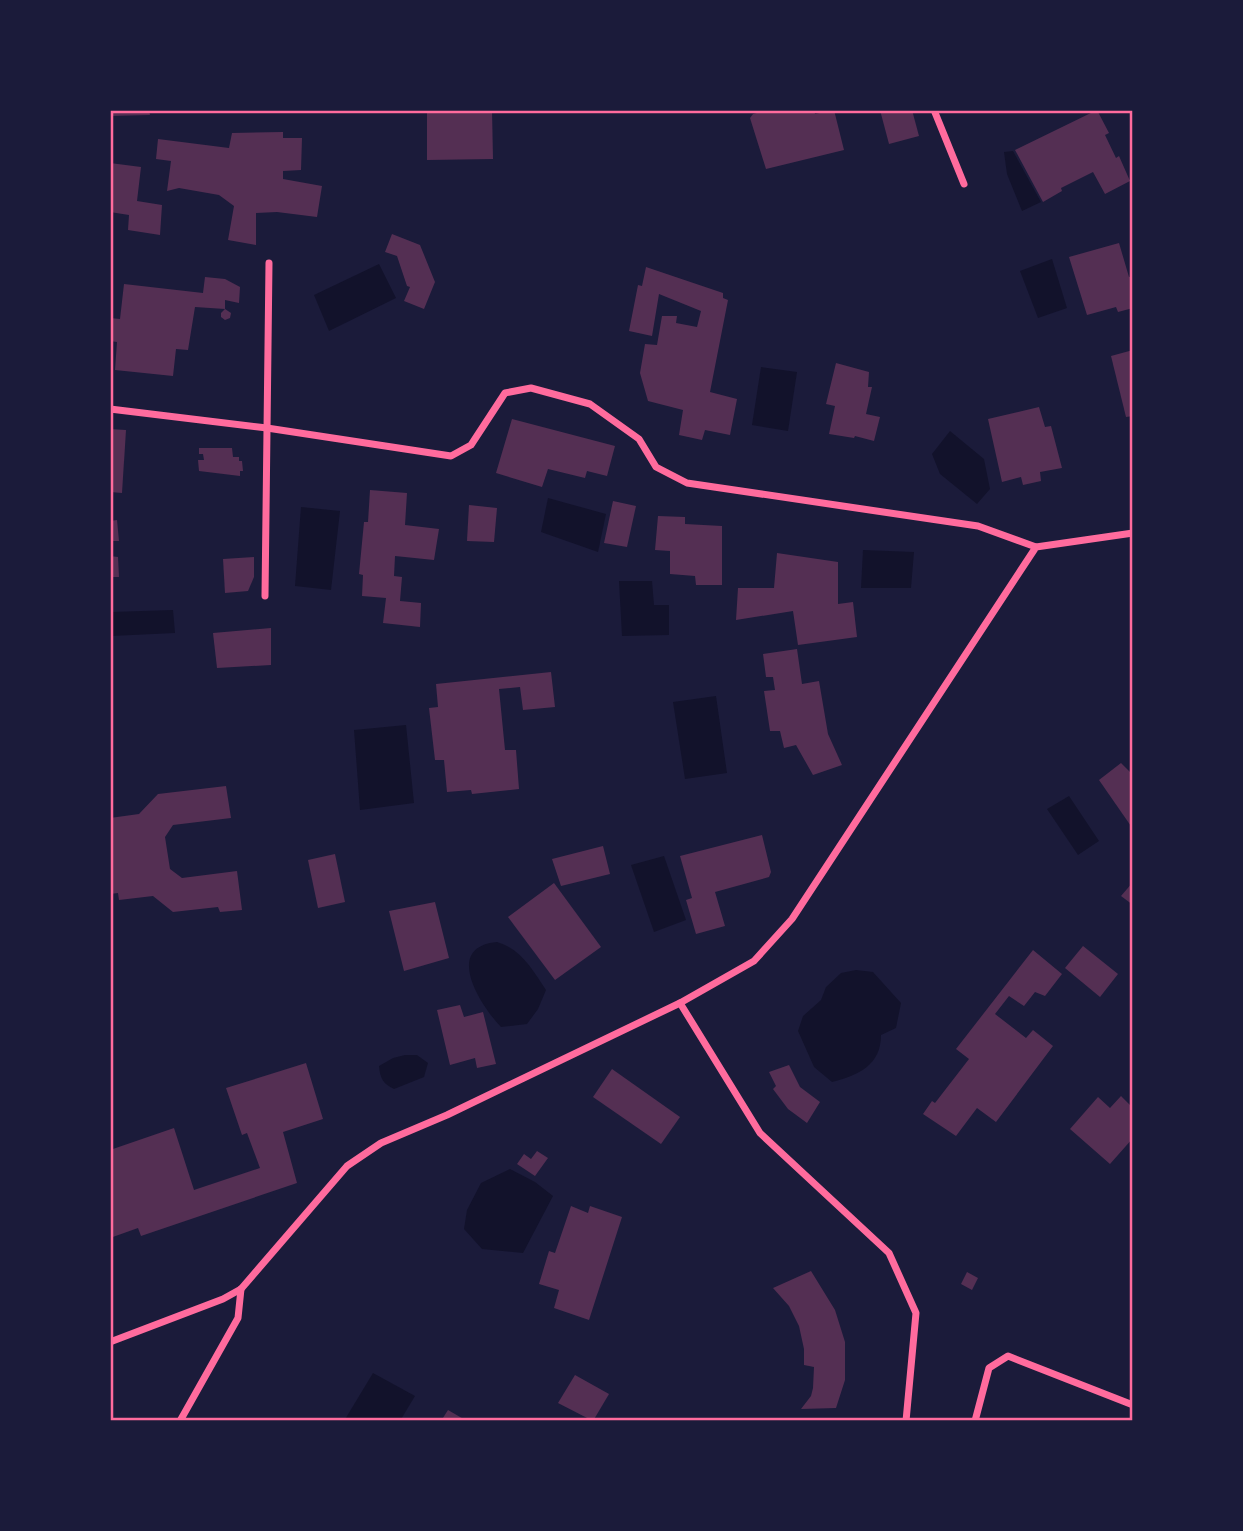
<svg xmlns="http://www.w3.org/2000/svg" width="1243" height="1531" font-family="Ubuntu,sans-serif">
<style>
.water{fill:#12122b}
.building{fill:#542f53}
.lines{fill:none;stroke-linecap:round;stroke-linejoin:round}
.minor{stroke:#ff6b9d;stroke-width:7}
.neatline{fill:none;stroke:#ff6b9d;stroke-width:2.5}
</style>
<rect width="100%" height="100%" fill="#1b1b3a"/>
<!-- water -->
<g class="water">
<polygon points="1013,151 1041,202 1022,211 1007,174 1004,152"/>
<polygon points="1052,259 1067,308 1038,318 1020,271"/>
<polygon points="379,264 396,298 329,331 314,295"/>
<polygon points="761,367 797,372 788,431 752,425"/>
<polygon points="950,431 984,459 990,489 977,504 940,474 932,454"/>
<polygon points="548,498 606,514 598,552 541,532"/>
<polygon points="301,507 340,511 331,590 295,586"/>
<polygon points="863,550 914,552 911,588 861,588"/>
<polygon points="619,581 652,581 654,605 669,605 669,635 622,636"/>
<polygon points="173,610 175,633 111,636 111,612"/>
<polygon points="716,696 727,773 685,779 673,702"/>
<polygon points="406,725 414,803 360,810 354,730"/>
<polygon points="1069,796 1099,841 1078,855 1047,809"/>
<polygon points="664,856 686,920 654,932 631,865"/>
<path d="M497 942C521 949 532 969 546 990L538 1009 527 1024 501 1027C480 1005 443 947 497 942Z"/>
<path d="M856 970 873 972 901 1003 896 1028 881 1035C881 1065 859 1075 832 1082L814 1067 798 1031 803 1016 821 1000 826 987 841 973Z"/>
<path d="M405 1055H417L428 1063 424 1077 394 1089C383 1084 380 1078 379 1066L393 1058Z"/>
<polygon points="510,1169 535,1182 553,1196 523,1253 482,1249 464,1229 467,1210 481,1183"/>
<polygon points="373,1373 415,1396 400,1421 344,1421"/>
</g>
<!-- building -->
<g class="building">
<polygon points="110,110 149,110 150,115 110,116"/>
<polygon points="427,110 492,110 493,159 427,160"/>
<polygon points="768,110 814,110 815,114 834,110 844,150 766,169 750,118 753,114"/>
<polygon points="880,110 912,110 919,136 889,144"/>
<polygon points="1097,110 1109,133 1105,135 1116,158 1119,156 1130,181 1105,194 1093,172 1061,188 1062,191 1043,202 1015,150"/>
<polygon points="283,132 283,138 302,138 301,170 283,171 283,179 322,186 317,217 277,212 256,213 256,245 228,240 234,206 219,195 179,188 167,191 171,161 156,159 158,139 229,148 232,133"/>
<polygon points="110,163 141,167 137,201 162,205 160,235 128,230 129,215 110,212"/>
<polygon points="392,234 420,245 435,282 424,309 404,301 410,287 407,286 397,256 385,252"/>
<polygon points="1119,243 1129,277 1133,276 1133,308 1118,312 1116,307 1087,315 1069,257"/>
<polygon points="646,267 723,293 723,298 728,300 710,392 737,399 730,435 705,430 702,440 679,435 683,410 648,401 640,373 645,344 657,345 662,316 677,316 676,323 697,327 701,311 659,294 652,336 629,331 638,285 642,286"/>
<polygon points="205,277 225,279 240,287 239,303 225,300 225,309 231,313 230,318 225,320 221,317 221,313 225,309 195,307 188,350 176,349 173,376 115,370 117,342 110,341 110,318 120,319 124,284 203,293"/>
<polygon points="1133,350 1133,416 1126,417 1111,356"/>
<polygon points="836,363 869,372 868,387 872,387 866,414 880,417 874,441 855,436 854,438 829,434 835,406 826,404"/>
<polygon points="1039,407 1045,427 1051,426 1062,468 1040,472 1041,481 1023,485 1021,477 1002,482 988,419"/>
<polygon points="512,419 615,446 607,476 587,471 585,478 548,469 542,487 496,473"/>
<polygon points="110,429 126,430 122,493 110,492"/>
<polygon points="199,448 232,448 233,457 239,457 239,461 242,461 243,471 240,471 240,476 199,471 198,460 204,460 203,454 199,454"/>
<polygon points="370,490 407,493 405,525 439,529 434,560 395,556 394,576 402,577 400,601 421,603 420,627 383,623 386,598 362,596 363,575 359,574 364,522 368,522"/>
<polygon points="613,501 636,506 627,547 604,543"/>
<polygon points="469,505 497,508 494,542 467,541"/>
<polygon points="658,516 685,517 685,524 722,526 722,585 696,585 695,576 670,574 670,551 655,550"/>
<polygon points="117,520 119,541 110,541 110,521"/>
<polygon points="777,553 838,562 838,604 853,602 857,637 798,645 793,611 736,620 738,588 774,588"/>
<polygon points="110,556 118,557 119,577 110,577"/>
<polygon points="254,557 254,577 248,591 225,593 223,559"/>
<polygon points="271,628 271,665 217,668 213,633"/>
<polygon points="797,649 802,684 819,681 828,734 842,765 813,775 796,745 784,748 780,731 770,731 764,691 775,690 773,677 766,677 763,654"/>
<polygon points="551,672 555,707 523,710 520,687 499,689 505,750 516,750 519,789 472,794 471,790 447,792 444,760 435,760 429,708 438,707 436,684"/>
<polygon points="1121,763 1133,775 1133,829 1099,780"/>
<polygon points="226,786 231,818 173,825 165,837 170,869 182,878 237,871 242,910 220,912 218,907 173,912 153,896 119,900 118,893 110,894 110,818 139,814 158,794"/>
<polygon points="762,835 771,872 769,877 715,892 725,926 696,934 686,900 692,898 680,856"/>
<polygon points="603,846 610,874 561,886 552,859"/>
<polygon points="335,854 345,902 318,908 308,860"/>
<polygon points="1133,882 1133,905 1121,896"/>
<polygon points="554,883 601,947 555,980 508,917"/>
<polygon points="435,902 449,958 404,971 389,911"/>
<polygon points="1083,946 1118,974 1100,997 1065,968"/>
<polygon points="1033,950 1062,974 1045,996 1035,992 1024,1006 1009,996 995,1014 1026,1038 1033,1030 1053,1046 996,1122 977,1108 956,1136 923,1114 932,1101 935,1103 969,1059 956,1049"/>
<polygon points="460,1005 464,1017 483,1012 496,1064 477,1068 475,1058 450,1065 437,1010"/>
<polygon points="306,1063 323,1119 283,1132 297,1183 141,1236 138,1228 110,1238 110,1150 174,1128 194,1190 260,1168 247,1133 242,1135 226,1088"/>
<polygon points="789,1065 800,1087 820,1102 807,1123 788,1109 773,1089 776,1086 769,1072"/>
<polygon points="612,1069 680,1117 661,1144 593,1097"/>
<polygon points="1121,1096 1133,1108 1133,1138 1110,1164 1070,1129 1098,1097 1110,1108"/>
<polygon points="537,1151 548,1158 535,1176 517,1164 524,1154 531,1159"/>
<polygon points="571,1206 588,1213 590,1206 622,1217 589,1320 554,1308 559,1290 539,1284 549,1251 555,1253"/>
<polygon points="811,1271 835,1310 845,1342 845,1380 836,1408 801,1409 811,1396 813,1388 814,1367 804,1365 804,1349 799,1326 789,1306 773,1288"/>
<polygon points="967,1272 978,1278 972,1290 961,1284"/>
<polygon points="575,1375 609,1394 593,1421 558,1403"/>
<polygon points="448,1410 467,1421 441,1421"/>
</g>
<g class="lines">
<!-- minor -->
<g class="minor">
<polyline points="934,110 964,184"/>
<polyline points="110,409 267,428 451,456 471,445 505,393 531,388 590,404 639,439 656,467 687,483 978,526 1036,547"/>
<polyline points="265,596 269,263"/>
<polyline points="680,1003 760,1133 889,1253 916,1313 906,1421"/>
<polyline points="110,1342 223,1299 241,1289 347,1166 381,1143 447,1115 680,1003 754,961 792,919 1036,547 1133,533"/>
<polyline points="180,1421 238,1318 241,1289"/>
<polyline points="975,1421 989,1368 1008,1356 1133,1405"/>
</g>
</g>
<!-- border -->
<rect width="1243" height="1531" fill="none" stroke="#1b1b3a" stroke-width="224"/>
<rect x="112" y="112" width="1019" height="1307" class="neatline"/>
</svg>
